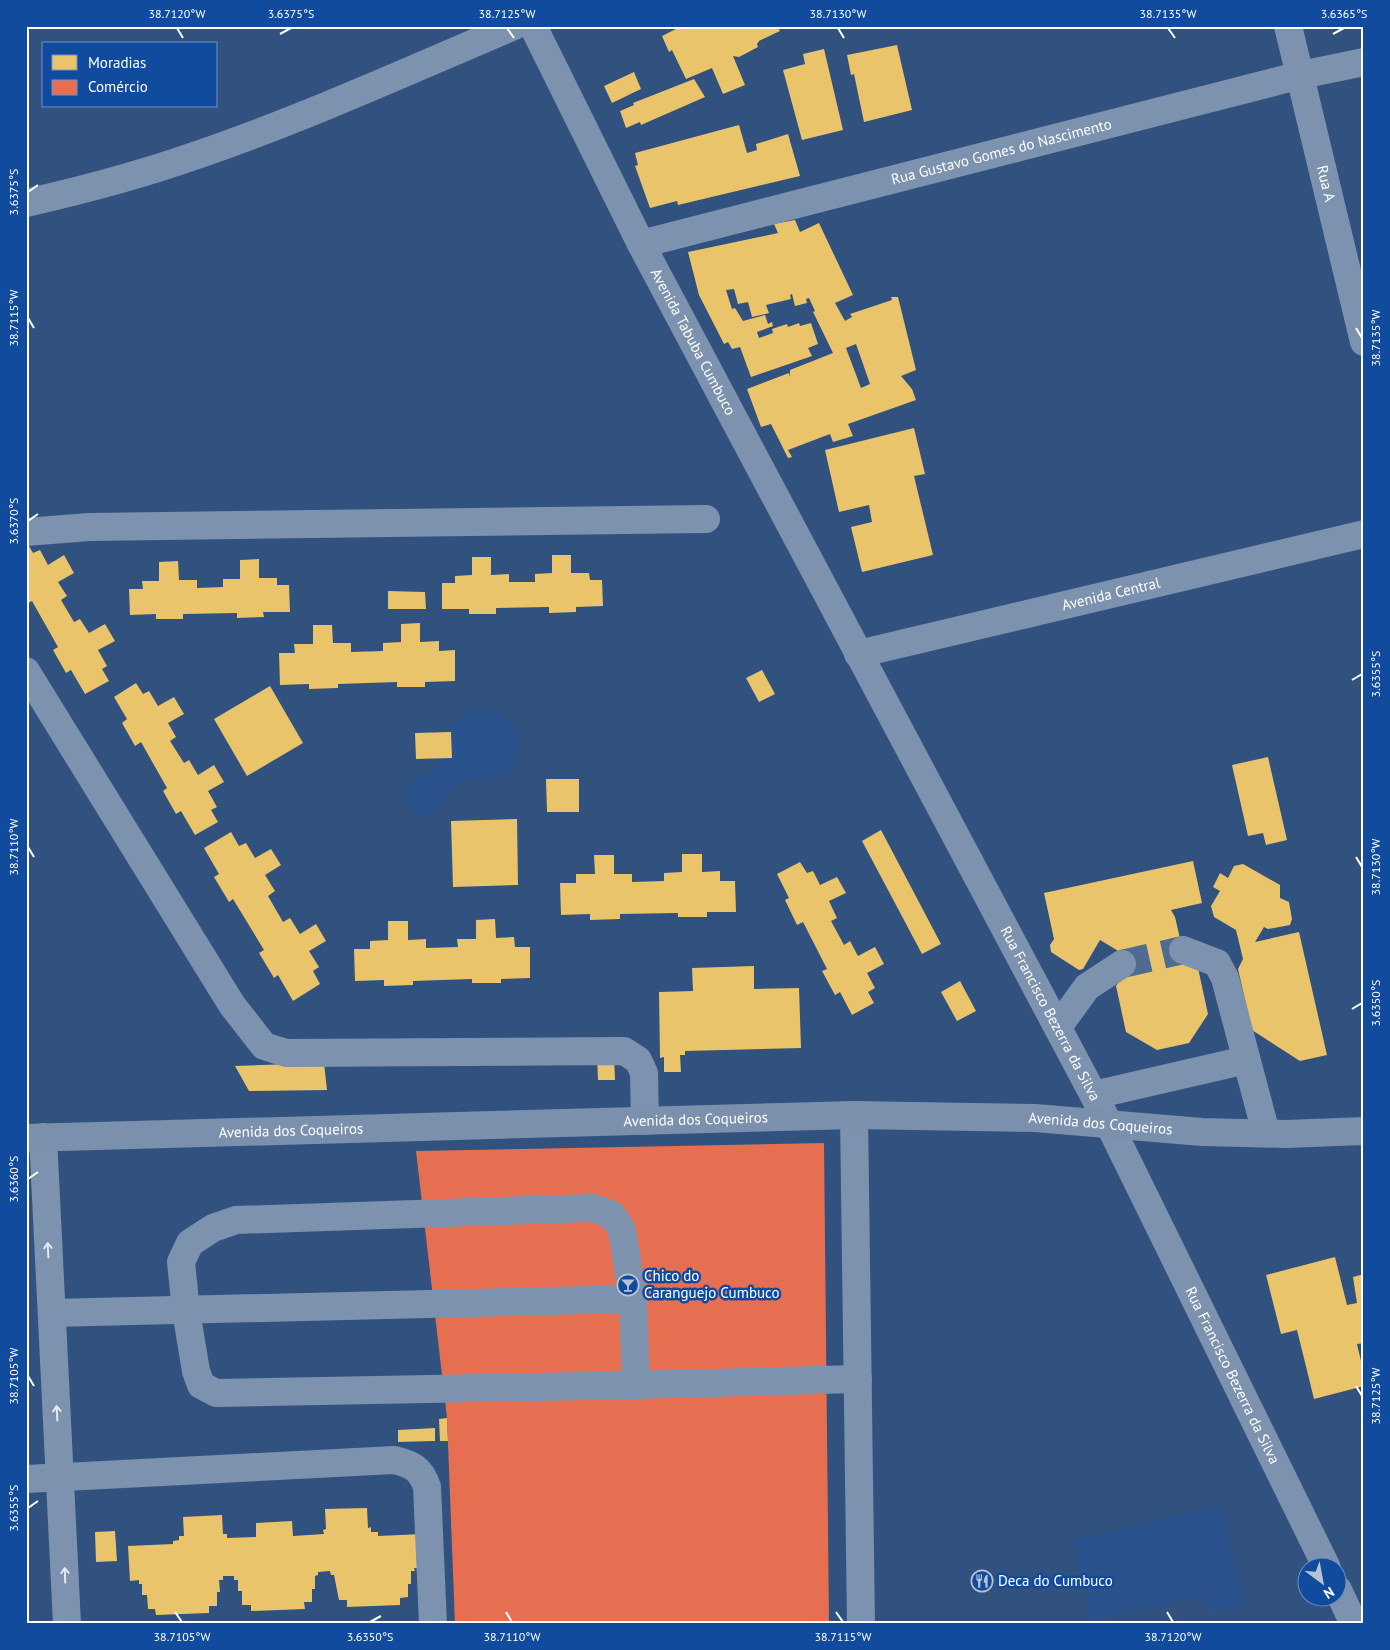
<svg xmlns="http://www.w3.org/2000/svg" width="1390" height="1650" font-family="'PT Sans',sans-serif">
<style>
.water{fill:#2a538e}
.homes{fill:#e9c46a;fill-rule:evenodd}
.shops{fill:#e76f51}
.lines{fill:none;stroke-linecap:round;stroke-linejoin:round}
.minor-tunnel{stroke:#506b91;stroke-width:28;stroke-dasharray:28 14;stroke-linecap:butt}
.minor{stroke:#7c92af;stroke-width:28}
.major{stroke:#7b90ad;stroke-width:28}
.oneway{stroke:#e5e9ef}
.ticks{fill:none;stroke:#fff;stroke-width:2}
.labels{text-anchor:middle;stroke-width:5;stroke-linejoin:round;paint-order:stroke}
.street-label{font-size:15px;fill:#fff;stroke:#114b9e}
.poi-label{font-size:15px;fill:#fff;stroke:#114b9e;text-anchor:start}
.neatline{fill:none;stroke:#fff;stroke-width:2}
.ticks-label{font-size:12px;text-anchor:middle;fill:#fff}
</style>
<rect width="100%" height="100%" fill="#31517e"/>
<!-- water -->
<g class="water">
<path d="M478 709C490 710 501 711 509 721 516 729 519 738 518 749 513 792 471 769 451 787 445 793 440 807 436 814H416L403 800 409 782 433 771 442 763C443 739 453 715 478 709Z"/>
<polygon points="1221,1506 1244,1605 1209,1613 1204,1595 1091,1621 1073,1540"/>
</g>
<!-- homes -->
<g class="homes">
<polygon points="682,26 777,26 780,31 759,41 757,44 758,47 739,57 733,56 745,85 723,94 712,68 686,79 672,50 669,52 662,36"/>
<polygon points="897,45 912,110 864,122 854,74 851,75 847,55"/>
<polygon points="824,49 843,130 802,140 783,70 805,64 803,54"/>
<polygon points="634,72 641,89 612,103 604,86"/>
<polygon points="694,79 705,97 641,125 640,122 626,128 620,111 634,105 633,103"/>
<polygon points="739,125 747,153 757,150 756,144 788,134 800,176 678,205 677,201 650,208 635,166 638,165 635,153"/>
<path d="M795 220 800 232 819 223 853 295 835 303 845 321 852 317 850 314 892 300 891 297H898L916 370 901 376 912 389 916 400 848 424 853 436 833 442 830 434 788 450 792 457 788 458 771 424 761 427 747 389 789 373 790 377V370L833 353 816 318 813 312 815 311 809 298 806 299 807 303 795 306 792 294 790 295 791 299 766 305 769 313 752 317 748 302 738 304 734 289 726 290 732 309 735 308 743 321 765 315 768 324 772 322 773 326 757 332 759 338 773 333 772 329 787 324 788 327 799 323 800 326 811 323 818 344 808 348 812 356 751 377 740 347 732 349 728 342 724 344 699 295 688 252 778 233 774 224ZM856 344 870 384 861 388 846 348Z"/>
<polygon points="914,428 925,474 914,476 933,555 862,572 851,527 872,522 869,505 839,512 825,450"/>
<polygon points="26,541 33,553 40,550 48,565 64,555 74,573 58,582 67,596 61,600 74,622 80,619 89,633 105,624 115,641 98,650 107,666 102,669 109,681 85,694 71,670 66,673 53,650 58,647 32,601 26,604"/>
<polygon points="552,555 571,555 571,573 589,573 590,580 602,580 603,606 576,607 576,612 549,613 549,607 496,608 496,614 469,614 469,609 442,609 442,583 455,583 455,576 472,575 472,557 491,557 491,575 509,574 509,582 535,582 535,574 552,573"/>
<polygon points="259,559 259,578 277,578 277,585 289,585 290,612 263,612 264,617 237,618 237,613 183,614 183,619 156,619 156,614 130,615 129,589 143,589 142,581 159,581 159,562 178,561 179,580 197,580 197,588 223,587 223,579 240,579 240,560"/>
<polygon points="388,591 425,592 426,609 388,609"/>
<polygon points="420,623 420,642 439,641 439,651 455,650 455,681 425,682 425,687 397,687 397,682 338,684 338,688 309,689 309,684 280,685 279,653 295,653 294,644 313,644 313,625 332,625 333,643 351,643 351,652 383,651 383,643 401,642 401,624"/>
<polygon points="762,670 775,694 759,702 746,678"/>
<polygon points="136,683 143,694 149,691 158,706 174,697 184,714 168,723 176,737 170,741 184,763 189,760 198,775 214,765 224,782 208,791 217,807 211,810 218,822 195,835 181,811 176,814 163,791 167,788 141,742 135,746 122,723 127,719 114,697"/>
<polygon points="270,686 303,743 247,776 214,719"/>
<polygon points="451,732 452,758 416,759 415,733"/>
<polygon points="1268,757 1287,840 1266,845 1263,833 1248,836 1232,765"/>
<polygon points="546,779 579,779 579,812 547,812"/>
<polygon points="517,819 518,885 453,887 451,821"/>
<polygon points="881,830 941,944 922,954 862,841"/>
<polygon points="231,832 239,846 246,843 255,858 271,849 281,865 265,875 275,891 268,896 283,922 290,918 300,934 316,924 326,941 309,951 319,967 313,971 320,984 293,1001 278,975 274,978 259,953 264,950 233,899 229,902 214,877 219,874 204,848"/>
<polygon points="682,854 702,854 702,872 720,871 720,881 735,881 736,912 707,912 707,917 678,917 678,913 620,914 620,919 590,920 590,914 561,915 560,883 576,883 576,874 595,874 594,855 614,855 614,874 632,874 632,882 664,881 664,873 682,872"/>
<polygon points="1193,861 1202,903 1171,910 1175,917 1185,960 1198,968 1208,1014 1189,1043 1157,1050 1126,1032 1116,986 1125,974 1120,952 1100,940 1083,969 1079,970 1051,952 1050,945 1054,939 1044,893"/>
<polygon points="800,862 807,873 813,871 820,885 837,877 846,893 829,901 837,918 831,921 844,945 850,941 858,956 875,947 884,964 867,973 875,988 868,992 874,1003 852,1015 840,992 835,995 822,971 827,969 803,922 797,925 785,900 789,898 777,874"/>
<polygon points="1243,864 1280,885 1280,898 1289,902 1292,919 1290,925 1268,929 1264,927 1255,942 1299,932 1327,1055 1300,1061 1252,1030 1238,969 1243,959 1236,930 1214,917 1211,906 1220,891 1213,887 1220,873 1228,878 1234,866"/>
<polygon points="495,919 496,938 514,937 515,947 530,947 530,978 501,979 501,983 472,983 472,979 413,981 413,985 384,986 384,980 355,981 354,949 370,949 370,941 388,940 388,921 408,921 408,940 426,939 426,948 458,947 457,939 476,939 476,920"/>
<polygon points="754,966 754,989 799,988 801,1048 685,1051 685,1055 680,1055 681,1072 664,1072 664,1057 660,1058 659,992 693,991 692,968"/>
<polygon points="960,981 976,1011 957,1021 941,992"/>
<polygon points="597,1056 614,1056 615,1080 598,1080"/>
<polygon points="324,1063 327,1090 249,1091 235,1066"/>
<polygon points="1335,1257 1347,1305 1357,1303 1353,1277 1364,1274 1364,1343 1357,1344 1364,1374 1364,1386 1314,1399 1297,1330 1281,1334 1266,1275"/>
<polygon points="447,1418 448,1441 440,1441 439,1419"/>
<polygon points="435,1428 435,1441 398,1442 398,1430"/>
<polygon points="367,1508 368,1528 371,1527 371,1532 378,1532 378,1536 422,1534 424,1568 414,1568 415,1571 411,1571 411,1584 408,1584 408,1597 400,1598 400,1605 347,1607 347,1600 339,1600 334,1575 331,1575 330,1571 318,1572 318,1575 315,1576 315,1589 312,1589 312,1602 304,1602 305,1609 251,1611 251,1605 242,1605 242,1591 238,1591 238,1580 234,1580 234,1576 223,1576 223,1580 219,1580 220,1592 217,1592 217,1606 209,1606 209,1613 156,1615 155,1609 148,1609 147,1595 142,1595 142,1584 139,1584 139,1580 130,1581 128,1546 173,1544 173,1541 179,1540 179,1536 184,1536 183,1517 222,1515 223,1534 227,1534 227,1538 256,1537 256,1523 292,1521 293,1536 324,1534 323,1530 326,1529 325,1509"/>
<polygon points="115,1531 117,1561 96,1562 95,1532"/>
</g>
<!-- shops -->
<polygon class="shops" points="824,1143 829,1624 455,1624 447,1418 416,1151"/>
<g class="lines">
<!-- minor-tunnel -->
<polyline class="minor-tunnel" points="1122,964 1183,950"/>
<!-- minor -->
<g class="minor">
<path id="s1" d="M533 26 641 244 1110 1126 1327 1568"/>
<path id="s2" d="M1288 26 1364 342"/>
<path d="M26 203C83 190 140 175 194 156 303 119 408 71 514 26"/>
<path id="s3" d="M641 244 1301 75 1364 62"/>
<polyline points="26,532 89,527 706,519"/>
<path id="s4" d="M858 654 1364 534"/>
<polyline points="26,671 232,1005 264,1046 286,1053 624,1051 638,1060 644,1073 645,1121"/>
<polyline points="1183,950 1217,963 1225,978 1266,1133"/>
<polyline points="1058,1027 1087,987 1122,964"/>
<polyline points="1094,1095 1246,1060"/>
<polyline points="854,1115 861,1624"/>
<polyline points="43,1137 67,1624"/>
<polyline points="633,1299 622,1230 612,1215 593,1208 236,1220 213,1228 190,1243 181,1262 186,1311 196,1371 201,1385 216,1393 636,1385"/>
<polyline points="52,1313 633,1299 636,1385 858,1379"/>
<path d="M26 1479 394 1460C412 1464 421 1469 427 1487L433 1624"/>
<polyline points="1338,1590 1354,1624"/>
</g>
<!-- major -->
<path class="major" id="s5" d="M26 1138 854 1115 1035 1118 1202 1132 1286 1134 1364 1131"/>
</g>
<!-- one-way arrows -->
<defs><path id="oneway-shaft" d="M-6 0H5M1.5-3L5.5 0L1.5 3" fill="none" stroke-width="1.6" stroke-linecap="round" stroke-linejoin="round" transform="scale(1.25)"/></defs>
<g class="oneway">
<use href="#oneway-shaft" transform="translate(48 1250) rotate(-93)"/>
<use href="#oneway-shaft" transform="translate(57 1413) rotate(-93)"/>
<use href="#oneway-shaft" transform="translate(65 1575) rotate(-92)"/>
</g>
<!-- ticks -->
<path class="ticks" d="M177 28 183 38M507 28 514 38M838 28 844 38M1168 28 1175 38M280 34 291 28M1333 34 1344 28M28 192 38 185M28 318 34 328M1356 328 1362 338M28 521 38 514M1352 680 1362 674M28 847 34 857M1356 857 1362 867M1352 1009 1362 1003M28 1179 38 1172M28 1376 34 1386M1356 1386 1362 1396M28 1508 38 1501M175 1612 182 1622M506 1612 512 1622M836 1612 843 1622M1167 1612 1173 1622M370 1622 381 1616"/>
<!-- icons -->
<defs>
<g id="bar-ring" transform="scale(1.125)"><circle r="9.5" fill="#114b9e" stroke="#b7c2d2" stroke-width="1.5"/><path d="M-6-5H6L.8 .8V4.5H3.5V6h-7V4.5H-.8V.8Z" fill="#b7c2d2"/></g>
<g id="restaurant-ring" transform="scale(1.125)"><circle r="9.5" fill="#114b9e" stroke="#b7c2d2" stroke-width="1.5"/><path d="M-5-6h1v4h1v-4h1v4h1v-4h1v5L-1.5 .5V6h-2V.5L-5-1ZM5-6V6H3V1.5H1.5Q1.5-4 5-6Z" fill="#b7c2d2"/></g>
</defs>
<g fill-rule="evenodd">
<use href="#bar-ring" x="628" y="1285"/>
<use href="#restaurant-ring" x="982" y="1581"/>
</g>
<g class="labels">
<!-- street labels -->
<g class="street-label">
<text dy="5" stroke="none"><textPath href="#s3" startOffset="372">Rua Gustavo Gomes do Nascimento</textPath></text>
<text dy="5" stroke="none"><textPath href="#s2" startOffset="162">Rua A</textPath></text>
<text dy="5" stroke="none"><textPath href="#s1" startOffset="354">Avenida Tabuba Cumbuco</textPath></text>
<text dy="5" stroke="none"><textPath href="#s4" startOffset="260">Avenida Central</textPath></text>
<text dy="5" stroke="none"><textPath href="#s1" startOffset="1115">Rua Francisco Bezerra da Silva</textPath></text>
<text dy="5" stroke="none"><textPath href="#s5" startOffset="670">Avenida dos Coqueiros</textPath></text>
<text dy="5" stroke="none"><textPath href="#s5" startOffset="1075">Avenida dos Coqueiros</textPath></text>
<text dy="5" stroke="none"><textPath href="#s5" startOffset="265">Avenida dos Coqueiros</textPath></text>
<text dy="5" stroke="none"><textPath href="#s1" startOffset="1520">Rua Francisco Bezerra da Silva</textPath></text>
</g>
<!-- poi labels -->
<g class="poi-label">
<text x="644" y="1281">Chico do<tspan x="644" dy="17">Caranguejo Cumbuco</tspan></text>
<text x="998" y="1586">Deca do Cumbuco</text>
</g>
</g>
<!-- border -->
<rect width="1390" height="1650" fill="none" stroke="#114b9e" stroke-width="55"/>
<!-- legend -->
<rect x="42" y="42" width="175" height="65" fill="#114b9e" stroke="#7093c5"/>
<rect x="52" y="55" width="25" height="15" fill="#e9c46a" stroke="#7093c5"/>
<text x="88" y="68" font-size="15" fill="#ffffff">Moradias</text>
<rect x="52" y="80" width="25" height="15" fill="#e76f51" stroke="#7093c5"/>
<text x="88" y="92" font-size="15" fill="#ffffff">Comércio</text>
<!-- north arrow -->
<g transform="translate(1322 1582) rotate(148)"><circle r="24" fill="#114b9e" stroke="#7093c5"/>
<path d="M0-4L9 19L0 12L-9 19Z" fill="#b7c2d2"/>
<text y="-8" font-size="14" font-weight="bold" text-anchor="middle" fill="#ffffff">N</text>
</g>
<rect x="28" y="28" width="1334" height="1594" class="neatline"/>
<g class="ticks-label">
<text x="177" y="18">38.7120°W</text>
<text x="291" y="18">3.6375°S</text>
<text x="507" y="18">38.7125°W</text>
<text x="838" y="18">38.7130°W</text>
<text x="1168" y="18">38.7135°W</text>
<text x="1344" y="18">3.6365°S</text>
<text transform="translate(14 192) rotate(-90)" y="4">3.6375°S</text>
<text transform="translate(14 318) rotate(-90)" y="4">38.7115°W</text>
<text transform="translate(1376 338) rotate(-90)" y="4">38.7135°W</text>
<text transform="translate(14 521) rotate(-90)" y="4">3.6370°S</text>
<text transform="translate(1376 674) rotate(-90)" y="4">3.6355°S</text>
<text transform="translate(14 847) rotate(-90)" y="4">38.7110°W</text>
<text transform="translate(1376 867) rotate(-90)" y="4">38.7130°W</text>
<text transform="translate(1376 1003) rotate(-90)" y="4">3.6350°S</text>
<text transform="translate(14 1179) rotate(-90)" y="4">3.6360°S</text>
<text transform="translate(14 1376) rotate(-90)" y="4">38.7105°W</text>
<text transform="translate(1376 1396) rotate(-90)" y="4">38.7125°W</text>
<text transform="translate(14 1508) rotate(-90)" y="4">3.6355°S</text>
<text x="182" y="1641">38.7105°W</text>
<text x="370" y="1641">3.6350°S</text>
<text x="512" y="1641">38.7110°W</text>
<text x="843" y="1641">38.7115°W</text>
<text x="1173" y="1641">38.7120°W</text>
</g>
</svg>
